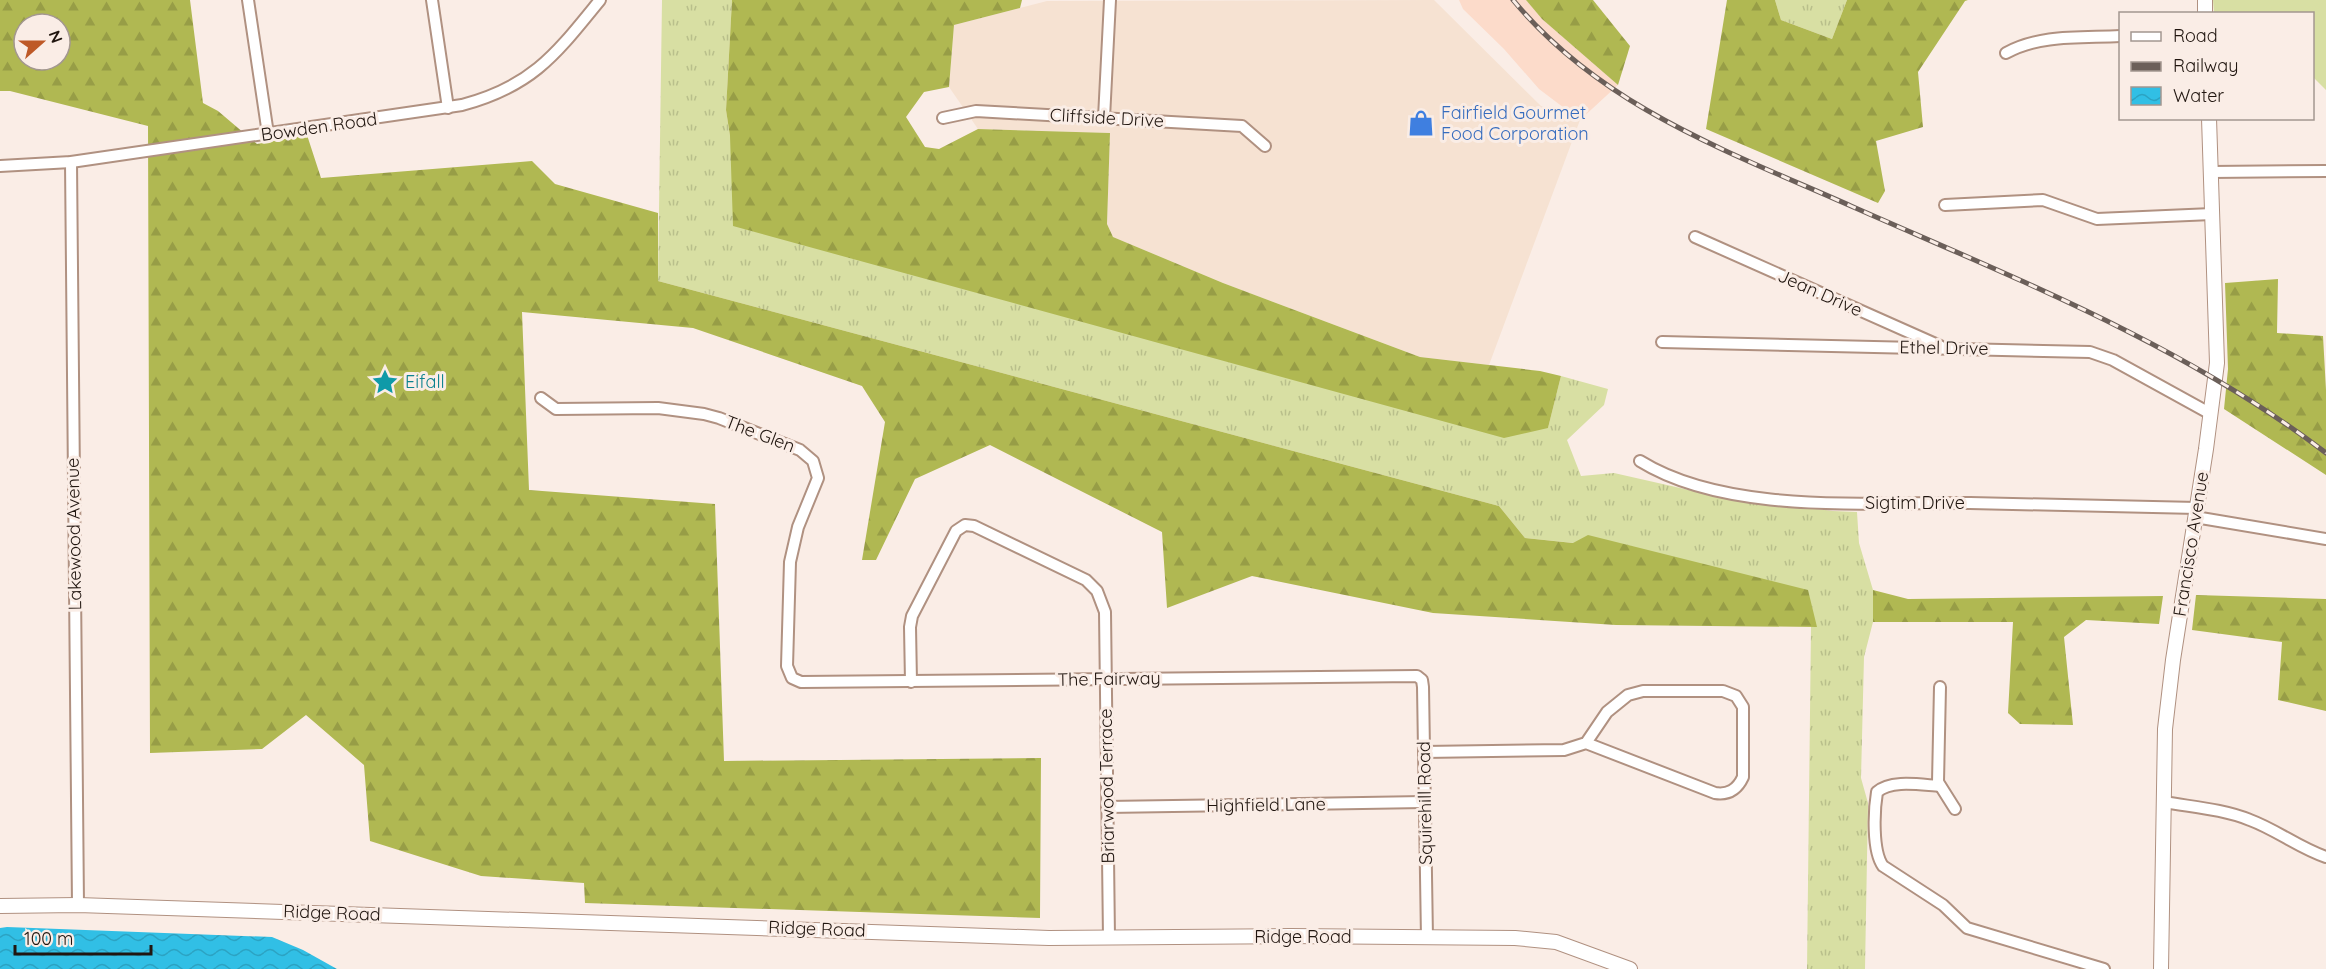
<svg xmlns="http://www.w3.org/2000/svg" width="2326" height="969" font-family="Quicksand,sans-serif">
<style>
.built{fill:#fcdbca}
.industrial{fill:#f6e2d2}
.grass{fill:url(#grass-tufts)}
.forest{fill:url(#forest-firs);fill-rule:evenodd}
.park{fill:#d8dfa3}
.water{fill:url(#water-waves)}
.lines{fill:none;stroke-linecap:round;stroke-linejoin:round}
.minor-casing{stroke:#b09181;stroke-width:14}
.major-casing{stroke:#b09181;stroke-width:16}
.minor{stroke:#fff;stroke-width:10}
.major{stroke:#fff;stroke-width:14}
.rail-casing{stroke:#6b5f59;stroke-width:5}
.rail{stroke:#faede6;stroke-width:3;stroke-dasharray:9;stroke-linecap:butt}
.labels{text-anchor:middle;stroke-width:6;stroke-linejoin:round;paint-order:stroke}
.shop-label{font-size:18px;fill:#366cbe;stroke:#faede6;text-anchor:start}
.street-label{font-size:18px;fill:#211610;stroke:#faede6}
.culture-label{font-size:18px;fill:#0d838f;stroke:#faede6;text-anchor:start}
</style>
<defs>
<pattern id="grass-tufts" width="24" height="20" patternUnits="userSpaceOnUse" patternTransform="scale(1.5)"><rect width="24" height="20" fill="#d8dfa3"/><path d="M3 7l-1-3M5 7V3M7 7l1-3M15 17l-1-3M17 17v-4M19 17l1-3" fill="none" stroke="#b9bf8b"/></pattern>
<pattern id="forest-firs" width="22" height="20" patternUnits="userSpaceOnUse" patternTransform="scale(1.5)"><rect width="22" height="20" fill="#b0b852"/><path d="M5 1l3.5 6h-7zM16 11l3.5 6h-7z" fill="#979d46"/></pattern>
<pattern id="water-waves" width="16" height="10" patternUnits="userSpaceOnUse" patternTransform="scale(1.5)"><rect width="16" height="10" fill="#31bfe5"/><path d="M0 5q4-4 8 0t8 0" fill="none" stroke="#2ba3c3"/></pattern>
</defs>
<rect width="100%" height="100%" fill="#faede6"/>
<!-- built -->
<polygon class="built" points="1459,0 1526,0 1542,19 1618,85 1580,120 1539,89 1504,49 1463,9"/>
<!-- industrial -->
<polygon class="industrial" points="1434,0 1541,106 1580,120 1489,365 1420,357 1223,283 1113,237 1107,224 1110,133 978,129 949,87 954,25 1047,1"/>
<!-- grass -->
<g class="grass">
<polygon points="662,0 732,0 726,110 730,136 1548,428 1561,376 1608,389 1604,405 1567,440 1581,476 1614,473 1720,497 1833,511 1857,512 1859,543 1873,590 1873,622 1864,657 1861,778 1868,803 1865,969 1807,969 1811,627 1816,627 1574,543 1525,538 1499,506 658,281"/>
<polygon points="1775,0 1847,0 1832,39 1781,20"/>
</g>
<!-- forest -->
<g class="forest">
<path d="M0 0H190L203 103 218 111 257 144 307 135 321 178 532 161 555 184 658 213V281L1499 506 1525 538 1573 543 1588 535 1808 590 1817 627 1616 625 1433 613 1252 576 1167 608 1162 532 990 445 915 479 876 560H862L885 422 862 386 693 328 522 312 529 490 715 504 724 761 1041 758 1040 918 585 903 584 883 481 876 370 841 364 765 306 715 262 749 150 753 148 126 10 91H0ZM24 24H60V60H24Z"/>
<polygon points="732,0 1022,0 1020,8 954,25 949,87 924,92 906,117 925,147 939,149 978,129 1110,133 1107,224 1113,237 1223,283 1420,357 1540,371 1561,376 1548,428 1504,438 733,226 730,136 726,110"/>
<polygon points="1526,0 1593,0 1630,46 1618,85 1542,19"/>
<polygon points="1727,0 1775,0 1781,20 1832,39 1847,0 1968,0 1965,1 1918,72 1923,127 1876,141 1885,191 1878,203 1706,129"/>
<polygon points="2278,279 2277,333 2323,336 2326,390 2326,475 2224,409 2228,369 2225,283"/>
<polygon points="1873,590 1908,599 2163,596 2159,624 2086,620 2064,637 2073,725 2020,724 2008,713 2013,622 1873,622"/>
<polygon points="2196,595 2326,599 2326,711 2278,700 2282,642 2192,630"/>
</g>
<!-- park -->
<polygon class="park" points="2213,0 2326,0 2326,90 2313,77 2312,14 2214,13"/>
<!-- water -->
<polygon class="water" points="7,927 272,937 303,950 337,969 0,969 0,928"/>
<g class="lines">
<!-- minor casing -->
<g class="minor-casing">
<g id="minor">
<polyline points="248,0 268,134"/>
<polyline points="432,0 448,108"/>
<path d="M2006 53C2040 34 2082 38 2120 36"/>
<polyline points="943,118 976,111 1242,126 1265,146"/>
<polyline points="1104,118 1110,0"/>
<polyline points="71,162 78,905"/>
<path d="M0 166 71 162 462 105C533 86 556 54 600 0"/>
<polyline points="2211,172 2326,171"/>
<polyline points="1945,205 2043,200 2097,219 2212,214"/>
<polyline points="1695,237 1940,346"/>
<polyline points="1662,342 2090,352 2113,360 2211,414"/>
<polyline points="541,398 556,409 658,408 704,414 719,418 800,450 813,461 818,478 798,527 790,562 787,666 792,678 801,682 1417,676 1422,680 1423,687 1427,938"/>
<path d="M1640 461C1727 515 1870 502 1970 503 2045 504 2121 506 2197 508"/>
<polyline points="2195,517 2326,539"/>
<polyline points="911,682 910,627 912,616 956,531 965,525 974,526 1086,580 1097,591 1105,612 1109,938"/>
<polyline points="1940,687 1938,782 1955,809"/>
<path d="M1424 752 1564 750 1586 743 1607 712 1628 695 1643 691H1723L1736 696 1743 707V777C1737 790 1728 795 1715 793L1586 743"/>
<path d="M1940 786C1922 785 1891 779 1877 792 1874 810 1872 851 1883 866L1943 905 1967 928 2104 969"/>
<path d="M2164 802C2192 807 2223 809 2250 820 2277 830 2299 848 2326 857"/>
<polyline points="1107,807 1424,802"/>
</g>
</g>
<!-- major casing -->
<g class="major-casing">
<g id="major">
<polyline points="2205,0 2205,14"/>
<polyline points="0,906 78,905 1049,938 1290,936 1515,938 1556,942 1630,969"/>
<polyline points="2161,969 2165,729 2173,660 2206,449 2217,363 2209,118"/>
</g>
</g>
<!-- minor -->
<use href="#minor" class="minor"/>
<!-- major -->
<use href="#major" class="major"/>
<!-- rail casing -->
<g class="rail-casing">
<path id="rail" d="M1513 0C1602 107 1727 151 1851 206 2014 278 2183 344 2326 453"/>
</g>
<!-- rail -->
<use href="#rail" class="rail"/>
</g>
<!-- icons -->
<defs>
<g id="shop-bare" transform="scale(2.07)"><path d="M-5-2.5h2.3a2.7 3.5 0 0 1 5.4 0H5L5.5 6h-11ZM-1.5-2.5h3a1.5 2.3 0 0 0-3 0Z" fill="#3f7fe0" stroke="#faede6" stroke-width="2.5" paint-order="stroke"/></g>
<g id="sight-bare" transform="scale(2.07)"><path d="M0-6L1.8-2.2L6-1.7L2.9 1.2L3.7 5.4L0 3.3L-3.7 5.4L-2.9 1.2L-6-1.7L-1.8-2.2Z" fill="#0f9aa8" stroke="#faede6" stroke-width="2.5" paint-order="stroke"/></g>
</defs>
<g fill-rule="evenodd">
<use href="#shop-bare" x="1421" y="123"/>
<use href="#sight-bare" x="385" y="382"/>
</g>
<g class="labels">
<!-- shop labels -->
<g class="shop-label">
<text x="1441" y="119">Fairfield Gourmet<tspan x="1441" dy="21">Food Corporation</tspan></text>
</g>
<!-- street labels -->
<g class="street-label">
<text transform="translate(1107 118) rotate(3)" y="6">Cliffside Drive</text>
<text transform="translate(319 127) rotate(-8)" y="6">Bowden Road</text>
<text transform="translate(1820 293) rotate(24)" y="6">Jean Drive</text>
<text transform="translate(1944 348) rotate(1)" y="6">Ethel Drive</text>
<text transform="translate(760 434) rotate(21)" y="6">The Glen</text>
<text x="1915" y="509">Sigtim Drive</text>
<text transform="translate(74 534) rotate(-91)" y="6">Lakewood Avenue</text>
<text transform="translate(2191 544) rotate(-81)" y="6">Francisco Avenue</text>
<text transform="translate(1109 679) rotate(-1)" y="6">The Fairway</text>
<text transform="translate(1107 786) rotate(-91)" y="6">Briarwood Terrace</text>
<text transform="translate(1425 803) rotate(-91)" y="6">Squirehill Road</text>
<text transform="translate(1266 805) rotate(-1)" y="6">Highfield Lane</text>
<text transform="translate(332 913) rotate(2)" y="6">Ridge Road</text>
<text transform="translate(817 929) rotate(2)" y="6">Ridge Road</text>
<text x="1303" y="943">Ridge Road</text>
</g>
<!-- culture labels -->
<g class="culture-label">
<text x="405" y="388">Eifall</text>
</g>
</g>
<!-- legend -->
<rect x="2119" y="12" width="195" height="108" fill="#faede6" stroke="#a39790" stroke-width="1.5"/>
<rect x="2131" y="32" width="30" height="9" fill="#ffffff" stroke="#a39790" stroke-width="1.5"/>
<text x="2173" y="42" font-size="18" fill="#211610">Road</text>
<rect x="2131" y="62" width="30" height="9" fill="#6b5f59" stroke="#a39790" stroke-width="1.5"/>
<text x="2173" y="72" font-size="18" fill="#211610">Railway</text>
<rect x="2131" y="87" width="30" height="18" fill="url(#water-waves)" stroke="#a39790" stroke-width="1.5"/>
<text x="2173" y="102" font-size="18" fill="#211610">Water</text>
<!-- north arrow -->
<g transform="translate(42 42) rotate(69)"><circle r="28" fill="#faede6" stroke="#a39790" stroke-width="1.5"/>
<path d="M0-4.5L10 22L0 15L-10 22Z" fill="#be5927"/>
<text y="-9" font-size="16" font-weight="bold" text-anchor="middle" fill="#211610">N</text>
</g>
<!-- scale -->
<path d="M15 945v9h136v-9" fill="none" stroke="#211610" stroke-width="3"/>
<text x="24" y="945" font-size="18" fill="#211610" stroke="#faede6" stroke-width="4.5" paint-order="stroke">100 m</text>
</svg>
